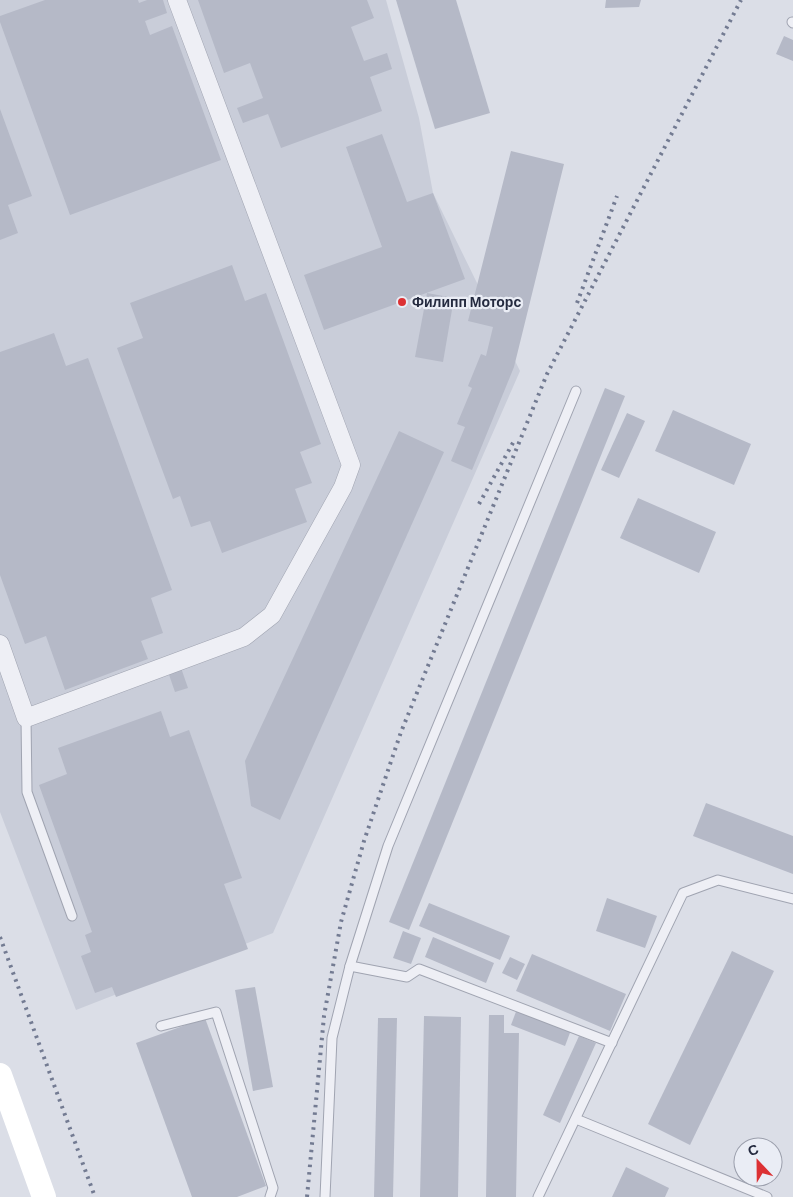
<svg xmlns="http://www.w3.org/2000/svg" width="793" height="1197" font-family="Barlow,sans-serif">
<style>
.built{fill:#c9cdd9}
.building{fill:#b5b9c7}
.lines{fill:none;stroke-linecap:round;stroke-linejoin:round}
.lane-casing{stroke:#a0a4b1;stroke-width:11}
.street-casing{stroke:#a0a4b1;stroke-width:19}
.lane{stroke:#eeeff5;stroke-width:9}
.street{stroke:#eeeff5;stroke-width:18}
.secondary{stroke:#fff;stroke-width:24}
.rail{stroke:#737b92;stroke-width:4;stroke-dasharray:2.5 5;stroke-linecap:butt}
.poi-dot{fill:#dc3134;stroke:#eaedf5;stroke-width:2}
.labels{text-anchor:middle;stroke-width:4.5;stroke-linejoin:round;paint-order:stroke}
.poi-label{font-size:14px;font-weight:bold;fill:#242a3f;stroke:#eaedf5;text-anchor:start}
</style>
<rect width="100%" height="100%" fill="#dbdee7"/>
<!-- built -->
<polygon class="built" points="0,0 386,0 419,118 433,193 520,371 273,933 76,1010 0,812"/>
<!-- building -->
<g class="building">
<polygon points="45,0 138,0 139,3 147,0 163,0 167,13 145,21 150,35 172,26 221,160 70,215 0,22 0,16"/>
<polygon points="198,0 367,0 374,18 351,27 364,61 387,53 392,69 370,77 382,111 281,148 268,114 243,123 237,108 263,98 250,63 224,73"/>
<polygon points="396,0 456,0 490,113 435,129"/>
<polygon points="606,0 641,0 639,7 605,8"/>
<polygon points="784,36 793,40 793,61 776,54"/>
<polygon points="0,109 32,196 8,205 18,233 0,240"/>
<polygon points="382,134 407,202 433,193 465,279 324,330 304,275 382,247 346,147"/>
<polygon points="511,151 564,164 514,367 472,470 451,461 465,427 457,424 472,388 468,386 481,354 486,356 493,327 468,321"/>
<polygon points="232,265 245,301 266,293 321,444 300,452 312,483 295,489 307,522 222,553 210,521 191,527 180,496 173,499 117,348 143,338 130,303"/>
<polygon points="427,293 454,298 443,362 415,357"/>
<polygon points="54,333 66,366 88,358 172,590 151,598 163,633 141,641 148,659 65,690 46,636 25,644 0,575 0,352"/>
<polygon points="605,388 625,396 409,930 389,922"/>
<polygon points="673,410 751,444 734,485 655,451"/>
<polygon points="627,413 645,421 619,478 601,470"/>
<polygon points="399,431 444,452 280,820 251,806 245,761"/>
<polygon points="638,498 716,532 699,573 620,538"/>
<polygon points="180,665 188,688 175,692 167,669"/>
<polygon points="161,711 170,737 189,730 242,878 224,884 248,949 116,997 112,987 95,993 81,956 91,952 85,935 92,932 39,785 67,774 58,748"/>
<polygon points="706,803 793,836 793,874 693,836"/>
<polygon points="607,898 657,916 645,948 596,931"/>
<polygon points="429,903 510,936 500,960 419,926"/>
<polygon points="403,931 421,938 411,964 393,958"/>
<polygon points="433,937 494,963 486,983 425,957"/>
<polygon points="732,951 774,971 690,1145 648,1124"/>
<polygon points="532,954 626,994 610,1031 516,991"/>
<polygon points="510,957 525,964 517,980 502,973"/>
<polygon points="255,987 273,1087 253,1091 235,990"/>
<polygon points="517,1009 571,1030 565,1046 511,1025"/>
<polygon points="489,1015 504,1015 504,1033 519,1033 516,1197 486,1197"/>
<polygon points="424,1016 461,1017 458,1197 420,1197"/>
<polygon points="205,1018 266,1186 237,1197 192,1197 136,1043"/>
<polygon points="378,1018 397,1018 393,1197 374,1197"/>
<polygon points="579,1036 596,1043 560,1123 543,1115"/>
<polygon points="626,1167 669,1188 665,1197 612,1197"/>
</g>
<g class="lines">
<!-- lane casing -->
<g class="lane-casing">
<g id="lane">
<polyline points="792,22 793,23"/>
<polyline points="26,718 27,792 72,916"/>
<polyline points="350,966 407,977 419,969 612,1043"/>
<polyline points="161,1026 216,1012 273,1188 270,1197"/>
<polyline points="576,1119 767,1197"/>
<polyline points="325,1197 332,1038 350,966 388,846 576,391"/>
<polyline points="538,1197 683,893 718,880 793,899"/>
</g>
</g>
<!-- street casing -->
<g class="street-casing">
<polyline id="street" points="0,644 26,718 244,637 272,615 343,487 351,465 177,0"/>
</g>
<!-- lane -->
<use href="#lane" class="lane"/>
<!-- street -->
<use href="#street" class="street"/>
<!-- secondary -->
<polyline class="secondary" points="0,1075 44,1197"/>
<!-- rail -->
<g class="rail">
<polyline points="577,303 617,196"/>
<polyline points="479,504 514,441"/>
<polyline points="0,937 95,1197"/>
<polyline points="307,1197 324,1016 341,922 364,841 401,732 547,374 741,0"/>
</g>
</g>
<!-- markers -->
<circle class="poi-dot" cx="402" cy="302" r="5"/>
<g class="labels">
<!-- poi labels -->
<g class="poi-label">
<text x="412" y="307">Филипп Моторс</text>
</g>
</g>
<!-- north arrow -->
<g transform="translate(758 1162) rotate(338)"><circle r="24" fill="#eaedf5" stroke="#9b9fac"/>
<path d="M0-4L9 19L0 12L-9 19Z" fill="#dc3134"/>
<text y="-8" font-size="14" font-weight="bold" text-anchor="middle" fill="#242a3f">С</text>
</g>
</svg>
